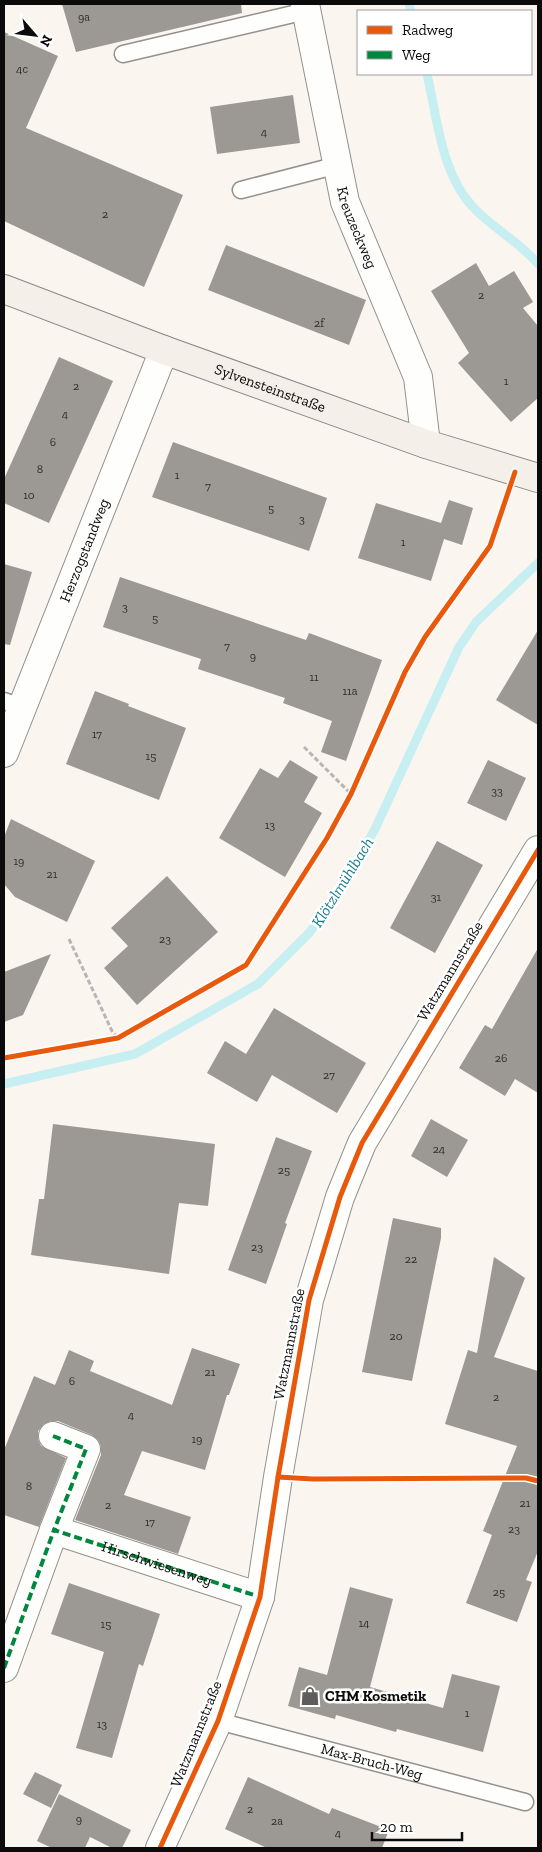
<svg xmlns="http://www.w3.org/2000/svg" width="542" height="1852" font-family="'Zilla Slab',serif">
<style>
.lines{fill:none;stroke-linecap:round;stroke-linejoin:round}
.stream{stroke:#c7eff2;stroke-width:9}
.building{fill:#9c9995}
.lane-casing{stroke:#93908e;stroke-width:19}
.street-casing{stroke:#93908e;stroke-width:30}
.secondary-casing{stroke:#898784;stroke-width:30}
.path{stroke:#b7b6b5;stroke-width:3;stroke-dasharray:5 2.5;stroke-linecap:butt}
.lane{stroke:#fefefd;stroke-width:16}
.street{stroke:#fefefd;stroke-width:28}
.secondary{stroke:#f4efe8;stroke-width:28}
.quiet{stroke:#00873e;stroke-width:4;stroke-dasharray:8 4;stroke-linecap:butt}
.cycleway-casing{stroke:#fff;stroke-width:8}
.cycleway{stroke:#e8590c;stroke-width:5}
.labels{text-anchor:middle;stroke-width:5;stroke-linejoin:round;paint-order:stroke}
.number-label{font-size:12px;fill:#2f2e2e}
.street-label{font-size:15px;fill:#0b0b0b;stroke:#fff}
.poi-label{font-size:15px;font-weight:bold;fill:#0b0b0b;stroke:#fff;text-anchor:start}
.water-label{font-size:16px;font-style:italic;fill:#1a7c90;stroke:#fff}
</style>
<rect width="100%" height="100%" fill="#faf5ef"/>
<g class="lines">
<!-- stream -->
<g class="stream">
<polyline points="409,4 411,11"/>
<path d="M427 74C437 117 441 172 472 206 492 228 520 242 538 264"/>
<polyline points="4,1084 135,1054 258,984 310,932 343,885 375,829 459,647 476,622 538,563"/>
</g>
</g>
<!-- building -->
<g class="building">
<polygon points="62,4 241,4 242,13 76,52"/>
<polygon points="4,32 58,56 26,128 183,195 144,287 4,221"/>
<polygon points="293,95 300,143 217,154 210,107"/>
<polygon points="226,245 366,300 349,345 208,290"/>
<polygon points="476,263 489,286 514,271 533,302 523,308 538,326 538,398 511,422 458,363 469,353 431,291"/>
<polygon points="59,357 113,381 49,523 4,503 4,479"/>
<polygon points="173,442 327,498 309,551 152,497"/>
<polygon points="449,500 473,508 462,545 444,539 431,581 358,558 376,503 441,523"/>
<polygon points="4,564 32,572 10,645 4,644"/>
<polygon points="120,577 306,640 309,633 382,660 346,761 321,752 332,721 283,703 285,698 198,669 201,659 103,627"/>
<polygon points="538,630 538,725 496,700"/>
<polygon points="95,691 129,704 128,706 186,728 159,800 66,764"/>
<polygon points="290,760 318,777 304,802 322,813 285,877 219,838 260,768 278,778"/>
<polygon points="488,760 526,778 506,821 467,803"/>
<polygon points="11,819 95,861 67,922 15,897 4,884 4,837"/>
<polygon points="437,841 483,865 435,953 390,928"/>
<polygon points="167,876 218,932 137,1005 104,968 128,946 111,928"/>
<polygon points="538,948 538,1093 515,1079 505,1096 459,1068 485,1025 492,1029"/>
<polygon points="51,954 23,1015 4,1022 4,972"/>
<polygon points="274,1008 366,1063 337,1113 272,1075 257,1102 207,1073 225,1041 246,1054"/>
<polygon points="431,1119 468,1140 447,1177 411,1156"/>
<polygon points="53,1124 215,1144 208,1206 179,1203 169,1274 31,1255 39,1199 44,1199"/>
<polygon points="276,1137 312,1151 285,1223 287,1224 266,1284 228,1270"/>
<polygon points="393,1218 441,1228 441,1238 412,1381 362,1372"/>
<polygon points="494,1257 525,1278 494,1357 538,1371 538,1551 526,1580 532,1582 517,1622 466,1603 492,1535 483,1531 517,1446 445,1424 468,1350 477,1353"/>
<polygon points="192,1348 240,1364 229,1395 227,1395 205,1470 142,1451 124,1495 191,1517 178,1554 75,1520 101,1455 101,1446 98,1440 92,1435 58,1421 51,1421 44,1424 38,1431 38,1439 41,1446 66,1458 39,1527 4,1515 4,1450 34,1376 55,1385 69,1350 94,1361 90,1371 172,1405"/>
<polygon points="69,1583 160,1614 143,1666 139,1664 112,1758 76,1748 104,1652 51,1634"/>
<polygon points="350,1587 393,1599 370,1687 443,1708 452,1674 500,1686 483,1752 397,1729 396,1732 336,1715 335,1719 288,1706 299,1667 327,1675"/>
<polygon points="35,1772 62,1785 51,1808 23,1794"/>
<polygon points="248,1777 329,1814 332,1808 389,1830 382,1848 267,1848 225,1829"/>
<polygon points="59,1794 131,1830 122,1848 112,1848 90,1837 85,1848 52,1848 37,1841"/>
</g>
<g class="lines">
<!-- lane casing -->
<g class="lane-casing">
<g id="lane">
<polyline points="123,54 306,11"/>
<polyline points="241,190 338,165"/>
<polyline points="4,701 22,707"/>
<path id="s1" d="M218 1721 525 1802"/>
</g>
</g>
<!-- street casing -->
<g class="street-casing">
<g id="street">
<path id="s2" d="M305 4 345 202 418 377 426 444"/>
<path id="s3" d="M4 753 164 350"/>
<polyline points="53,1436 86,1449 54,1530"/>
<polyline points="4,1668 54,1530 260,1597"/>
<polyline points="160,1848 218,1721 260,1597 278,1477 309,1300 340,1197 362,1143 538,850"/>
</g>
</g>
<!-- secondary casing -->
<g class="secondary-casing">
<g id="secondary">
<path id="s4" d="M4 289 164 350 426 444 538 478"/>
</g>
</g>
<!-- path -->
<g class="path">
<polyline points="304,747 351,794"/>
<polyline points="69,939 112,1031 118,1038"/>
</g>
<!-- lane -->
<use href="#lane" class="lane"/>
<!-- street -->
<use href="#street" class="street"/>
<!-- secondary -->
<use href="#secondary" class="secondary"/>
<!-- quiet -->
<g class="quiet">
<polyline points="53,1436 86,1449 54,1530"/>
<path id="s5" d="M4 1668 54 1530 260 1597"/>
</g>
<!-- cycleway casing -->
<g class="cycleway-casing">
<g id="cycleway">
<polyline points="4,1058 118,1038 246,965 327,838 351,794 405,672 425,637 490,546 515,472"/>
<polyline points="278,1477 313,1479 526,1478 538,1481"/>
<polyline points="160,1848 218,1721 260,1597 278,1477 309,1300 340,1197 362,1143 538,850"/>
</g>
</g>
<!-- cycleway -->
<use href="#cycleway" class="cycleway"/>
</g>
<!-- icons -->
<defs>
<g id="shop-bare" transform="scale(1.5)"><path d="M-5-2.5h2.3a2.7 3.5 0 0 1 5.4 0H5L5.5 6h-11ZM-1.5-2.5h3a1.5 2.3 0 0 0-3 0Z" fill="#5f5d5b" stroke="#fff" stroke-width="2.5" paint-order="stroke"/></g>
</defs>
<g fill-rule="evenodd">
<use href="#shop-bare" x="310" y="1696"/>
</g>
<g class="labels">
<!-- number labels -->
<g class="number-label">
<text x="84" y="21">9a</text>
<text x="22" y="73">4c</text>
<text x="264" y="136">4</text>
<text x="105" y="218">2</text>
<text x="481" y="299">2</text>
<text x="319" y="327">2f</text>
<text x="506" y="385">1</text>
<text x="76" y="390">2</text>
<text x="65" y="418">4</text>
<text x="53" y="446">6</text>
<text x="40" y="473">8</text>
<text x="177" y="479">1</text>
<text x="208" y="490">7</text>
<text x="29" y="499">10</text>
<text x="271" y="512">5</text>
<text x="302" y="523">3</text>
<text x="403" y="546">1</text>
<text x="125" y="611">3</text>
<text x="155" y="622">5</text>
<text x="227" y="650">7</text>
<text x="253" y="660">9</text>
<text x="314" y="681">11</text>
<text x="350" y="695">11a</text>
<text x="97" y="738">17</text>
<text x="151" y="760">15</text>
<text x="497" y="795">33</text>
<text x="270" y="829">13</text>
<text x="19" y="865">19</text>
<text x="52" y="878">21</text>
<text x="436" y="901">31</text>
<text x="165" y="943">23</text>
<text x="501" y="1062">26</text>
<text x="329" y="1079">27</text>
<text x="439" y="1153">24</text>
<text x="284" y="1174">25</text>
<text x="257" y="1251">23</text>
<text x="411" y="1263">22</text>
<text x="396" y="1340">20</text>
<text x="210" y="1376">21</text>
<text x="72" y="1385">6</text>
<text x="496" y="1401">2</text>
<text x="131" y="1419">4</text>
<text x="197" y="1443">19</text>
<text x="29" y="1490">8</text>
<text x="525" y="1507">21</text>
<text x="108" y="1509">2</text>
<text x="150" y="1526">17</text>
<text x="514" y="1533">23</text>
<text x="499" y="1596">25</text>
<text x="364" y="1627">14</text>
<text x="106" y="1628">15</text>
<text x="467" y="1717">1</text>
<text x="102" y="1728">13</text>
<text x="250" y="1813">2</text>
<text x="79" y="1823">9</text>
<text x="277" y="1825">2a</text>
<text x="338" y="1837">4</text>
</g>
<!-- street labels -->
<g class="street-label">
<text dy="5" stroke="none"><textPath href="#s2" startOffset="230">Kreuzeckweg</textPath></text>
<text dy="5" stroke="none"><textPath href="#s4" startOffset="284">Sylvensteinstraße</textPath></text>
<text dy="5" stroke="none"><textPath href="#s3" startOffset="218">Herzogstandweg</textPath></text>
<text transform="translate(450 971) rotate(-59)" y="5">Watzmannstraße</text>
<text transform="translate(289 1344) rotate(-79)" y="5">Watzmannstraße</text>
<text dy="5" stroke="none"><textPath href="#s5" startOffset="255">Hirschwiesenweg</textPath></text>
<text transform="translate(196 1734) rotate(-68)" y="5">Watzmannstraße</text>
<text dy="5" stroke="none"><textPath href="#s1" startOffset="159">Max-Bruch-Weg</textPath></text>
</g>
<!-- poi labels -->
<g class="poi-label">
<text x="325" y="1701">CHM Kosmetik</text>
</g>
<!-- water labels -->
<g class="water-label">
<text transform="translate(342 882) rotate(-58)" y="6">Klötzlmühlbach</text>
</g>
</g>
<!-- border -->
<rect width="542" height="1852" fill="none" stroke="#0b0b0b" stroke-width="10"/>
<!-- legend -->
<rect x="357" y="10" width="175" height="65" fill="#ffffff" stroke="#9d9d9d"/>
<rect x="367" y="26" width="25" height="8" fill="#e8590c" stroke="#9d9d9d"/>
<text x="402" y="35" font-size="15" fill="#0b0b0b">Radweg</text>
<rect x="367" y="51" width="25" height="8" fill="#00873e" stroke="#9d9d9d"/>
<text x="402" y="60" font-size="15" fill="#0b0b0b">Weg</text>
<!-- north arrow -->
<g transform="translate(35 35) rotate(118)" stroke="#ffffff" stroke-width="4" paint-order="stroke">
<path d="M0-4L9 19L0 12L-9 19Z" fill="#0b0b0b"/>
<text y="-8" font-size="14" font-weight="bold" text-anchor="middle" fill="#0b0b0b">N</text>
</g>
<!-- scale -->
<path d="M372 1832v8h90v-8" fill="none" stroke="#0b0b0b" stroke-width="2.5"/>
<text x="380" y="1832" font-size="15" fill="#0b0b0b" stroke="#ffffff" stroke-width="4" paint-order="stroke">20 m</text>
</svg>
